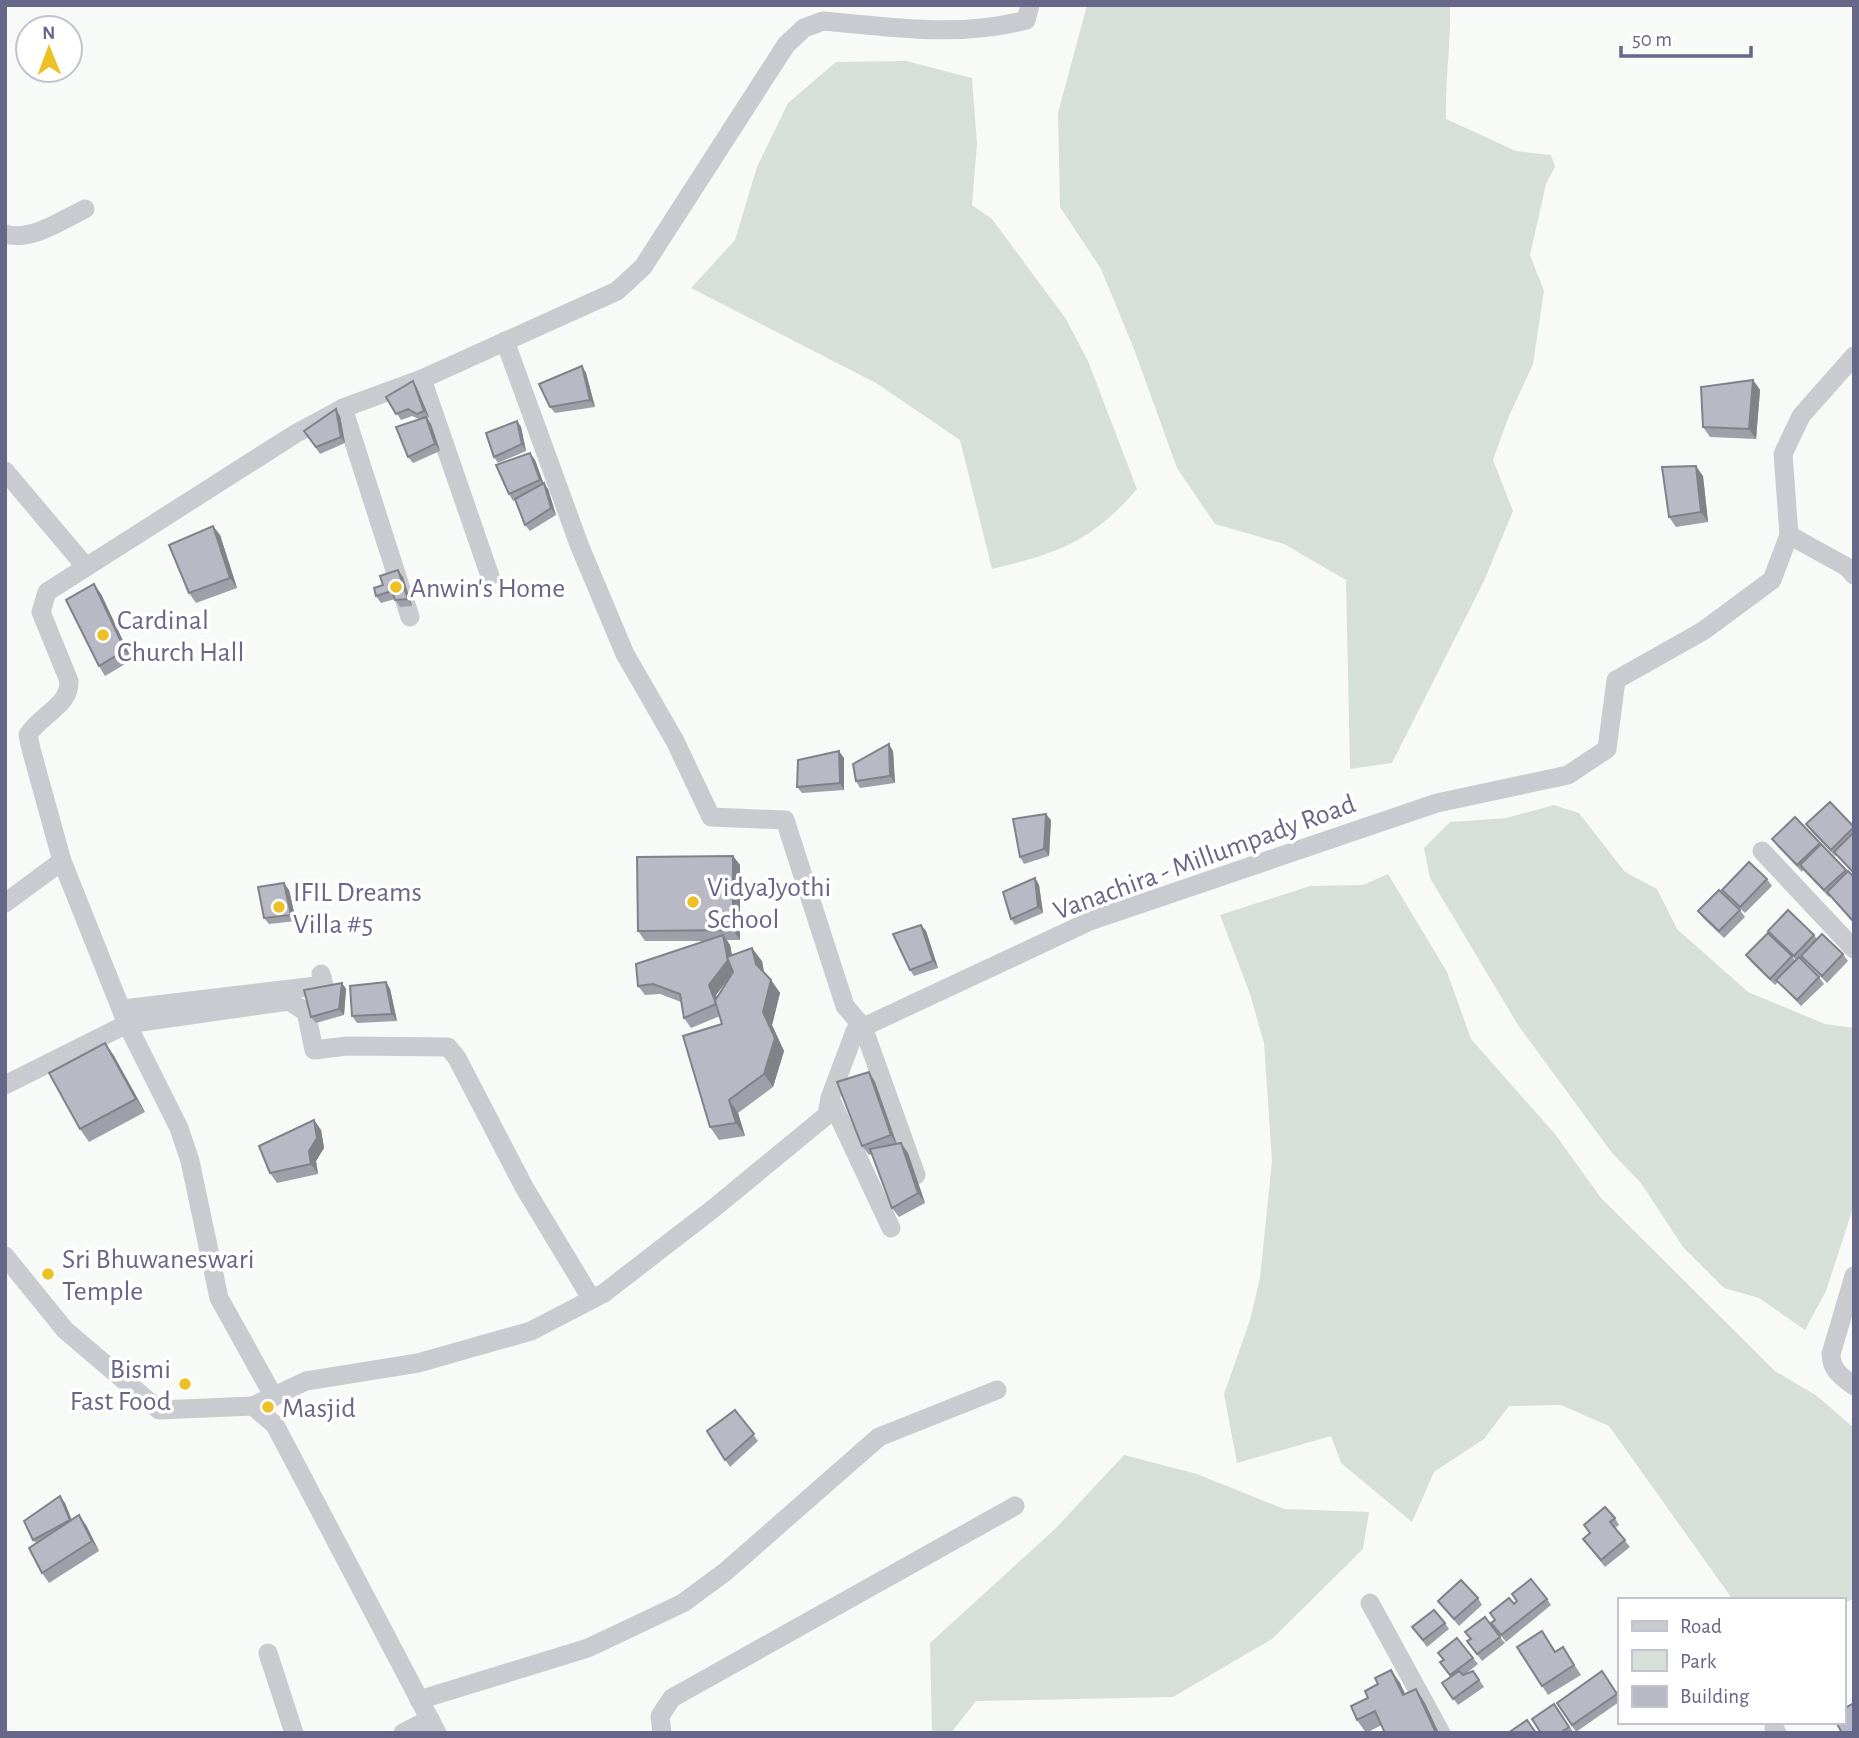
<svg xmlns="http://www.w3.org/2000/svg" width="1859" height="1738" font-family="'Alegreya Sans',sans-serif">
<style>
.green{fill:#d6e0d8}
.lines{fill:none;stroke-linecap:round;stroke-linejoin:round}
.minor{stroke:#cacad1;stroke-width:19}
.wall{fill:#9e9fa9;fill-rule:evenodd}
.shaded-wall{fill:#818289}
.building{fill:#b8b9c4;stroke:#818289;stroke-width:2}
.poi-dot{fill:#edc124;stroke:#fff;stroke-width:2.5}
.labels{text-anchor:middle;stroke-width:7;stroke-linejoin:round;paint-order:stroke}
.poi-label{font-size:28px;fill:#67678a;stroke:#fff;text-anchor:start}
.street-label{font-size:28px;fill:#67678a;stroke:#fff}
</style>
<rect width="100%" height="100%" fill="#f8faf7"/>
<!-- green -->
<g class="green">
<path d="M1087 5H1450C1451 43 1445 81 1446 119L1516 151 1551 155 1555 167 1546 184 1530 255 1544 291 1533 364 1509 416 1493 460 1513 511 1484 581 1392 763 1350 769 1346 580 1284 544 1215 524 1177 468 1134 349 1101 269 1060 207 1058 113Z"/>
<path d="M906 61 972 78 977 144 972 205 992 219 1066 319 1088 361 1137 489C1091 542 1059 553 992 569L960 440 876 383 691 288 735 240 757 167 788 103 836 62Z"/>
<polygon points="1554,805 1579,813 1625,872 1657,889 1677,929 1748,992 1825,1024 1854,1028 1854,1205 1826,1291 1805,1330 1759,1298 1724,1288 1683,1247 1641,1183 1612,1153 1518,1025 1430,878 1424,848 1450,822 1506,818"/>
<polygon points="1388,874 1447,972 1471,1039 1555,1134 1601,1198 1775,1371 1817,1396 1854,1428 1854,1599 1843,1603 1843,1600 1733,1600 1609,1426 1561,1405 1509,1406 1484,1439 1434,1472 1412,1522 1341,1463 1331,1436 1237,1463 1224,1394 1250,1320 1260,1278 1272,1161 1264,1043 1250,994 1220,915 1310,886 1363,885"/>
<polygon points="1124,1455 1197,1474 1284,1509 1369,1512 1363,1549 1272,1639 1173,1697 976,1701 951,1733 932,1733 930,1643 1055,1529"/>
</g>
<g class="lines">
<!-- minor -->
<g class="minor">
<path d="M5 234C31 242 62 220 85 209"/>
<polyline points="505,341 580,547 625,654 675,741 711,817 785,820 845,1006 863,1027 916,1175"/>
<polyline points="422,379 490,576"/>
<polyline points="343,408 410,617"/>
<polyline points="5,471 86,567"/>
<polyline points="1789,535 1847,567 1854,575"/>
<polyline points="1762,851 1854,949"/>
<polyline points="5,903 62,861"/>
<polyline points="123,1009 324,985 321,974"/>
<polyline points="5,1085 127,1024 289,1001 306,1012 314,1050 347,1046 448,1047 457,1058 524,1187 591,1298"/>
<polyline points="830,1098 891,1228"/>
<polyline points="5,1256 65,1330 159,1410 253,1406 275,1425 437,1733"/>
<path d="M1854 1276 1831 1354C1831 1370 1842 1377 1854 1386"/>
<path d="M274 1397 219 1298 190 1161 179 1128 127 1024 62 861 31 749 28 735C40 715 70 706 69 681L41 612 47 592 295 434 343 408 422 379 617 291 643 267 786 45 804 28 823 21C892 27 958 38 1026 20L1030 5"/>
<polyline points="253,1406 306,1381 418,1363 531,1331 604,1293 714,1208 827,1115 830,1098 855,1031 1090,921 1437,803 1568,775 1607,749 1616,680 1703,631 1772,580 1789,535 1783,454 1801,416 1854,356"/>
<polyline points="1370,1603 1441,1733"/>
<polyline points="268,1653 294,1733"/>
<polyline points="419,1700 588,1648 683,1603 725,1572 879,1437 997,1390"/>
<polyline points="1774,1728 1777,1733"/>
<polyline points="403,1733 430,1719"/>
<polyline points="662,1733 660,1716 672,1698 1015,1506"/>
</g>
</g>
<!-- wall -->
<g class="wall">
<polygon points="582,366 586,373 595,407 555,413 550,407"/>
<polygon points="1753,380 1760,390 1756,439 1710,437 1703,427"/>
<polygon points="413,381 417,388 429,417 427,418 431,424 440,451 413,463 408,457 419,419 412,416 401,420 386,397"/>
<polygon points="340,416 345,443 320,454 304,431"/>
<polygon points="517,421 521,427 526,451 498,463 494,457"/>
<polygon points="535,460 543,483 548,489 556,515 530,531 525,525 515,500 513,501 509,494"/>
<polygon points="1703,476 1708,522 1676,527 1669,517"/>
<polygon points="213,526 220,535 237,588 196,603 189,593"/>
<polygon points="403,577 412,606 400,607 395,599 381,603 376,596 383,585"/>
<polygon points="101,594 132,660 105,676 99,666"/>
<polygon points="893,751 895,783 860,788 856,781"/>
<polygon points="844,758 844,790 802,793 797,787"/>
<polygon points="1795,817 1847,872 1854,877 1854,924 1830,896 1829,897 1803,870 1802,872 1777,846 1772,839"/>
<polygon points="1051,820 1049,856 1024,864 1020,857"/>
<polygon points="1806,824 1854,827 1854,874 1836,855 1835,856 1811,831"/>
<path d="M733 856 740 865V940H727L730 945 732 955 762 961 764 973 771 980 780 993 772 1025 784 1051 773 1087 738 1113 745 1136 719 1140 710 1127 722 1024 720 1016 691 1028 684 1018 681 1002 660 994 645 995 638 986 707 941H645L638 931ZM731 975 717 998 716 995Z"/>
<polygon points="1035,878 1039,885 1043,913 1015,925 1011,919"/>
<polygon points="1767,879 1772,886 1745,913 1727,896 1722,890"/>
<polygon points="289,890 296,921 269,924 264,918"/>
<polygon points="1740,910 1745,917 1724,938 1703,918 1698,911"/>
<polygon points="921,925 926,931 938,968 914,976 910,970"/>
<polygon points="1768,931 1814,935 1817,939 1843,954 1848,961 1827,983 1803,959 1801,960 1819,977 1824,984 1801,1006 1778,982 1775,985 1751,962 1746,955 1792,956 1795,961 1796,960 1773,937"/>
<polygon points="386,982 390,989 397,1021 357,1023 352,1016"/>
<polygon points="342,983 346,989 344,1015 316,1023 311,1017"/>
<polygon points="105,1043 114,1056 145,1112 89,1142 80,1129"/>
<polygon points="869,1072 875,1082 897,1144 901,1143 908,1153 925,1203 899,1217 892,1208 872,1154 869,1155 862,1146"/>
<polygon points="314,1120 321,1130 324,1148 316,1161 318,1174 277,1183 270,1173"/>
<polygon points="735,1410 758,1441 730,1467 707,1431"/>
<polygon points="65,1503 72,1520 86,1525 99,1551 49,1583 42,1573 36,1543 33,1540"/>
<polygon points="1615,1518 1619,1525 1615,1528 1630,1547 1605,1567 1583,1539 1590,1533 1584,1525"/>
<polygon points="1478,1598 1482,1605 1459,1626 1438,1601"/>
<polygon points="1547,1599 1551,1605 1506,1642 1491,1623 1514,1604"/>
<polygon points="1445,1623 1449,1629 1427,1647 1412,1627"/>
<polygon points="1465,1632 1500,1637 1505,1643 1482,1661 1467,1641 1470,1639"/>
<polygon points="1517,1647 1556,1652 1563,1647 1581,1675 1548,1695"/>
<polygon points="1438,1653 1473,1658 1478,1664 1464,1675 1473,1671 1484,1687 1458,1705 1442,1683 1451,1677 1440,1662 1443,1660"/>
<polygon points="1391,1670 1400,1683 1405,1694 1425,1703 1366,1733 1357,1720 1368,1698 1378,1684"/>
<polygon points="1602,1671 1619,1696 1619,1702 1576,1732 1557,1703"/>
<polygon points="1554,1704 1574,1733 1541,1733"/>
</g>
<!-- shaded-wall -->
<g class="shaded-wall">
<polygon points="582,366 586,373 595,407 590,400"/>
<polygon points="1753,380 1760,390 1756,439 1749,429"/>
<polygon points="413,381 417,388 429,417 424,411"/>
<polygon points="336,409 340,416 345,443 341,437"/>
<polygon points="426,417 431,424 440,451 435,444"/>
<polygon points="517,421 521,427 526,451 522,444"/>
<polygon points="530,453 535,460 545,487 540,480"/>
<polygon points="1696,466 1703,476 1708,522 1701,512"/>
<polygon points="544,483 548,489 556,515 551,508"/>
<polygon points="213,526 220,535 237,588 230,578"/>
<polygon points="398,570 403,577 412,606 408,599"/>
<polygon points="94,584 101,594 132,660 125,650"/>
<polygon points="889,744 893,751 895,783 890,776"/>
<polygon points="839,751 844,758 844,790 840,783"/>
<polygon points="1046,814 1051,820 1049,856 1044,849"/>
<polygon points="733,856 740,865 740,940 733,930"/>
<polygon points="1035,878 1039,885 1043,913 1038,907"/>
<polygon points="284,883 289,890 296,921 291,915"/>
<polygon points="921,925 926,931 938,968 933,961"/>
<polygon points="723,935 730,945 735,970 716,995 724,1014 717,1004 709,985"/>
<polygon points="752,948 762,961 765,978 756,964"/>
<polygon points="771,980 780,993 772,1025 784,1051 773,1087 764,1074 763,1012"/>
<polygon points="386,982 390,989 397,1021 392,1014"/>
<polygon points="342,983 346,989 344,1015 339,1009"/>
<polygon points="105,1043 114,1056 145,1112 136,1099"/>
<polygon points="869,1072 875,1082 897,1145 891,1135"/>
<polygon points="729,1100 738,1113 745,1136 736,1123"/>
<polygon points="314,1120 321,1130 324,1148 316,1161 318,1174 311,1164 309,1151"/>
<polygon points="901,1143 908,1153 925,1203 918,1193"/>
<polygon points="60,1496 65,1503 74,1527 70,1520"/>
<polygon points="79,1515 86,1525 99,1551 92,1541"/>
<polygon points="1391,1670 1400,1683 1412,1709 1403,1695"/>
<polygon points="1416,1689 1425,1703 1439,1733 1436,1733"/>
</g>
<!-- building -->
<g class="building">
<polygon points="582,366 590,400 550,407 539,384"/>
<polygon points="1753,380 1749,429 1703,427 1701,387"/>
<polygon points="413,381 424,411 417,414 408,409 396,414 386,397"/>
<polygon points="336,409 341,437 316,447 304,431"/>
<polygon points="426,417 435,444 408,457 396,427"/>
<polygon points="517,421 522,444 494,457 486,433"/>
<polygon points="530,453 540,480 509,494 496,465"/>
<polygon points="1696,466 1701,512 1669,517 1662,467"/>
<polygon points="544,483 551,508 525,525 515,499"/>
<polygon points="213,526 230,578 189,593 169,545"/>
<polygon points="398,570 408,599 395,600 392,591 376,596 374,588 383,585 380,576"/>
<polygon points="94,584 125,650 99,666 66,600"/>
<polygon points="889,744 890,776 856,781 853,764"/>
<polygon points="839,751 840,783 797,787 798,760"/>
<polygon points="1830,802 1854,827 1831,850 1806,824"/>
<polygon points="1046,814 1044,849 1020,857 1013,819"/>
<polygon points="1795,817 1820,843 1797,865 1772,839"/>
<polygon points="1854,832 1854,873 1834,852"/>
<polygon points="1821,844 1846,870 1824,890 1800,865"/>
<polygon points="733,856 733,930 638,931 637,857"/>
<polygon points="1749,862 1767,879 1740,907 1722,890"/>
<polygon points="1848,871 1854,877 1854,922 1827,892"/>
<polygon points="1035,878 1038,907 1011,919 1003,892"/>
<polygon points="284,883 291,915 264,918 258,887"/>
<polygon points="1719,890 1740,910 1719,931 1698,911"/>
<polygon points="1788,910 1814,935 1794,956 1768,931"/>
<polygon points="921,925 933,961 910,970 893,934"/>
<polygon points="1768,933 1792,956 1770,979 1746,955"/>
<polygon points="1822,934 1843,954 1822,976 1801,956"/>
<polygon points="723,935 728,960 709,985 716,1004 684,1018 680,994 653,984 638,986 636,964"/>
<polygon points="752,948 756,964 771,980 763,1012 775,1038 764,1074 729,1100 736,1123 710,1127 683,1036 722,1024 715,1001 733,972 727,957"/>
<polygon points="1799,957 1819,977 1797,1000 1776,980"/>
<polygon points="386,982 392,1014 352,1016 350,986"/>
<polygon points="342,983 339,1009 311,1017 304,990"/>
<polygon points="105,1043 136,1099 80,1129 49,1073"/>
<polygon points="869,1072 891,1135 862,1146 837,1082"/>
<polygon points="314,1120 317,1138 309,1151 311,1164 270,1173 259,1146"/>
<polygon points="901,1143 918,1193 892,1208 870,1149"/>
<polygon points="735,1410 754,1434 725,1460 707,1431"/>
<polygon points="60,1496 70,1520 33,1540 24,1521"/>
<polygon points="1605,1507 1615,1518 1610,1522 1625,1540 1601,1560 1583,1539 1590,1533 1584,1525"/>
<polygon points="79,1515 92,1541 42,1573 29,1548"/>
<polygon points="1531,1579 1547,1599 1501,1635 1491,1623 1495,1620 1490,1613 1509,1598 1514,1604 1517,1601 1512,1594"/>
<polygon points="1461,1580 1478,1598 1454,1619 1438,1601"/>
<polygon points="1434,1610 1445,1623 1423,1640 1412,1627"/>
<polygon points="1485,1617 1500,1637 1477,1654 1467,1641 1471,1639 1465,1632"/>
<polygon points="1542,1631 1555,1652 1563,1647 1574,1665 1542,1686 1517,1647"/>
<polygon points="1457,1638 1473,1658 1450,1675 1440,1662 1444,1660 1438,1653"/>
<polygon points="1391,1670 1403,1695 1416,1689 1436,1733 1385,1733 1375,1711 1357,1720 1351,1706 1368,1698 1365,1691 1378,1684 1375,1678"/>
<polygon points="1459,1671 1463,1675 1473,1671 1479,1680 1453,1699 1442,1683"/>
<polygon points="1602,1671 1617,1694 1572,1725 1557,1703"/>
<polygon points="1854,1703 1854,1733 1842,1733 1836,1722 1843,1722 1843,1709"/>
<polygon points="1554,1704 1569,1727 1560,1733 1541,1733 1532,1719"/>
<polygon points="1527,1720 1536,1733 1508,1733"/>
</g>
<!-- markers -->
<g class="poi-dot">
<circle cx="396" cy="587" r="7"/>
<circle cx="103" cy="635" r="7"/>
<circle cx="693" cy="902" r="7"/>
<circle cx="279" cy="907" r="7"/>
<circle cx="48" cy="1274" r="7"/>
<circle cx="185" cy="1384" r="7"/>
<circle cx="268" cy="1407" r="7"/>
</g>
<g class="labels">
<!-- poi labels -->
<g class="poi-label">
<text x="410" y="597">Anwin's Home</text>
<text x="117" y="629">Cardinal<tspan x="117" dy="32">Church Hall</tspan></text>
<text x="707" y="896">VidyaJyothi<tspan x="707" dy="32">School</tspan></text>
<text x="293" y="901">IFIL Dreams<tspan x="293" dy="32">Villa #5</tspan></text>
<text x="62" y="1268">Sri Bhuwaneswari<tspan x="62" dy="32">Temple</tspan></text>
<text x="171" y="1378" text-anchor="end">Bismi<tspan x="171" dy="32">Fast Food</tspan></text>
<text x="282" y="1417">Masjid</text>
</g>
<!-- street labels -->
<g class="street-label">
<text transform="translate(1204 856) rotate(-20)" y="10">Vanachira - Millumpady Road</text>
</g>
</g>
<!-- border -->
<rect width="1859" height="1738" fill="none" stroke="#67678a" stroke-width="14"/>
<!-- legend -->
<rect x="1618" y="1598" width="228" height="126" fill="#ffffff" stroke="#c2c2d0" stroke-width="2"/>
<rect x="1632" y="1621" width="35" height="10" fill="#cacad1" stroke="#c2c2d0" stroke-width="2"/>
<text x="1680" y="1633" font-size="21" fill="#67678a">Road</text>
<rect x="1632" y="1650" width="35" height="21" fill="#d6e0d8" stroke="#c2c2d0" stroke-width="2"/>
<text x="1680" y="1668" font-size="21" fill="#67678a">Park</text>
<rect x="1632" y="1686" width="35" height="21" fill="#b8b9c4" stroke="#c2c2d0" stroke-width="2"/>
<text x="1680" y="1703" font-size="21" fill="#67678a">Building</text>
<!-- north arrow -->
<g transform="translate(49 49) rotate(359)"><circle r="33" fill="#ffffff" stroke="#c2c2d0" stroke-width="2"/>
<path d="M0-5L12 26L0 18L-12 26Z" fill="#edc124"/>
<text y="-10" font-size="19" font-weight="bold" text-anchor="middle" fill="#67678a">N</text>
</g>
<!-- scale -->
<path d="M1621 46v10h130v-10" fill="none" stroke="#67678a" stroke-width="3.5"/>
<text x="1632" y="46" font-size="21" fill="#67678a" stroke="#ffffff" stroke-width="5" paint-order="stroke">50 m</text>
</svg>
